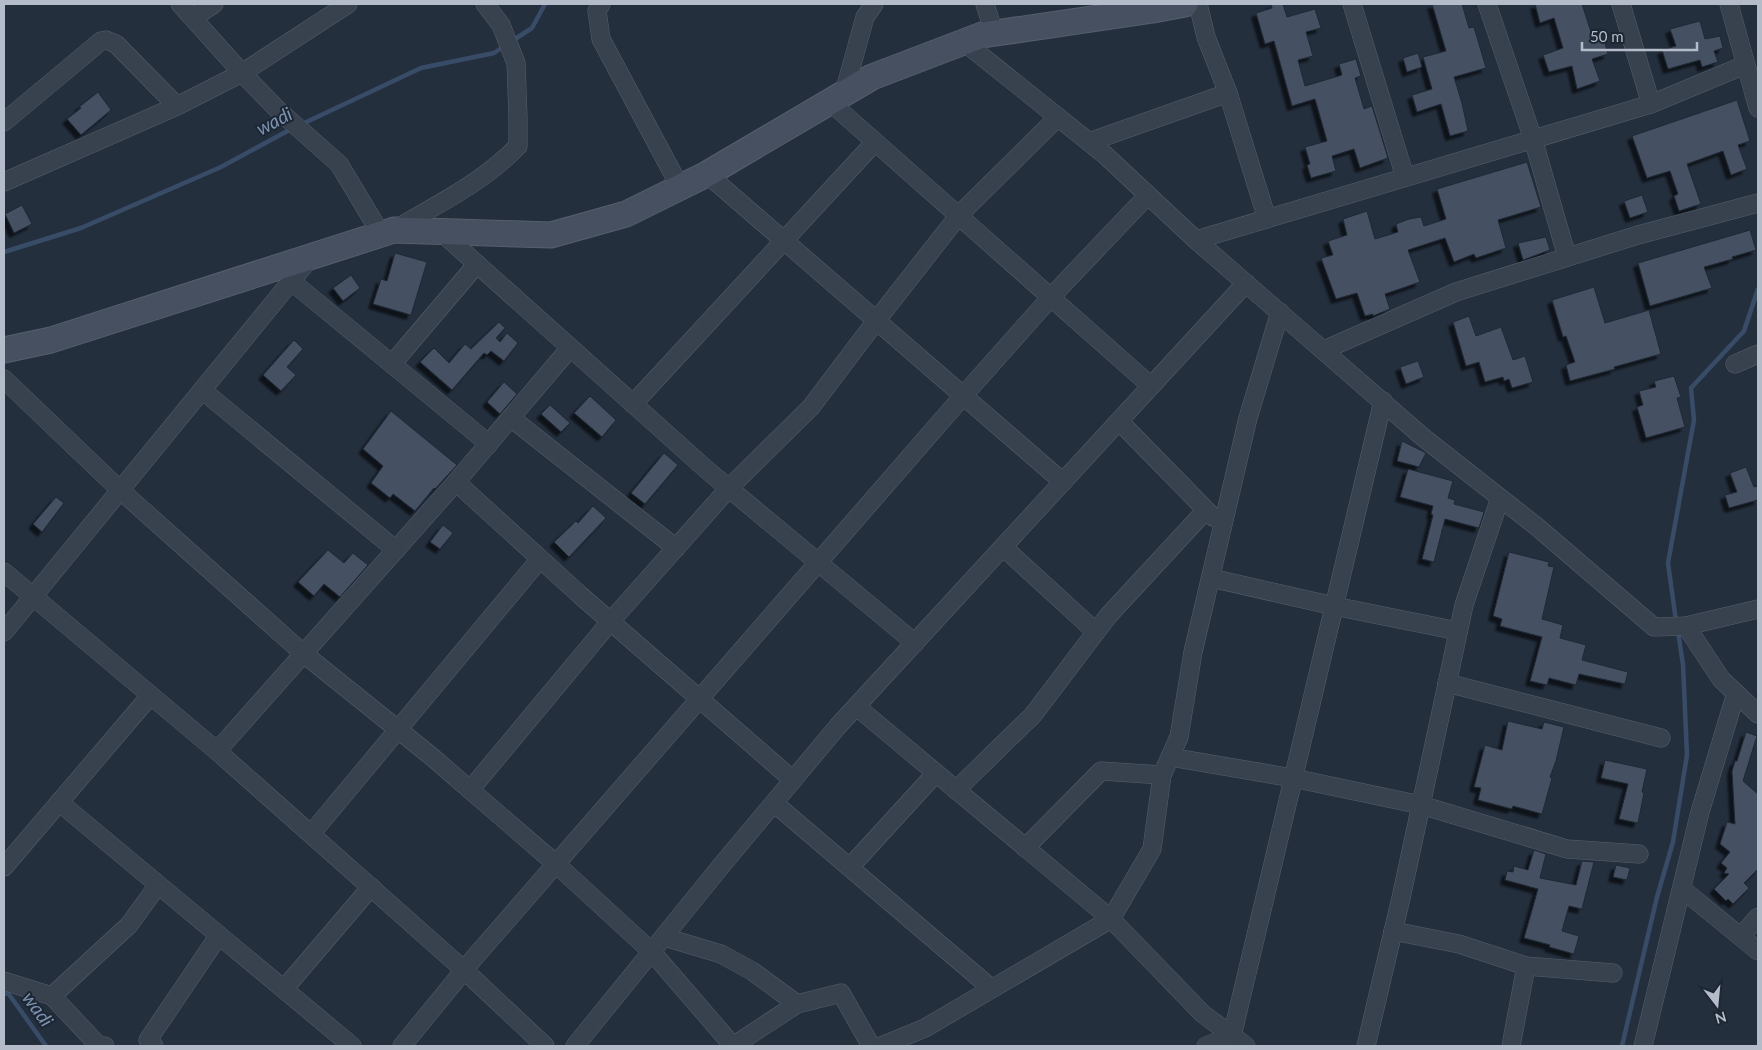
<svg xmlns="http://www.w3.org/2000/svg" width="1762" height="1050" font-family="Lato,sans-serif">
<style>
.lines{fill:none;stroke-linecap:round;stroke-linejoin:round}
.stream{stroke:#394c67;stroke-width:4.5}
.building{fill:#455162;stroke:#1f2835;filter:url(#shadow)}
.street-casing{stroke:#565f6c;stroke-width:19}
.secondary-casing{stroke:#565f6c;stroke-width:27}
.street{stroke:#38414e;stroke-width:18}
.secondary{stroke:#465061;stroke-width:25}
.labels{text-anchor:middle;stroke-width:4;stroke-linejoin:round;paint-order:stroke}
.water-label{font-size:19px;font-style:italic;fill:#7c92b1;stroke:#1d2633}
</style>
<defs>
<filter id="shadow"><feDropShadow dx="-4.5" dy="4.5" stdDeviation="1" flood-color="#0009"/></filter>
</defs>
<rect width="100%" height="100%" fill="#242f3e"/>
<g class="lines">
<!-- stream -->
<g class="stream">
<polyline points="512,41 532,28 545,4"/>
<polyline points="300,125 421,68 494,53 506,45"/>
<polyline points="4,252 81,228 221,167 293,128"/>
<polyline points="1676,621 1668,563 1694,420 1691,388 1744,331 1758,289"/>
<polyline points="4,994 8,993 46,1046"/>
<polyline points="1622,1046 1657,897 1673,842 1687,755 1683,665 1678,631"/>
</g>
</g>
<!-- building -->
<g class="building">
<polygon points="1271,4 1283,4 1287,17 1315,9 1321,28 1306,32 1313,56 1298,60 1305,86 1342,75 1339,64 1356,59 1361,76 1355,78 1364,109 1372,106 1388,158 1360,168 1354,149 1332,156 1336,171 1311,178 1307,165 1310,164 1305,147 1327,141 1315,99 1292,106 1274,41 1265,44 1256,13 1272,8"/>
<polygon points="1432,4 1462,4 1469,28 1474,27 1486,68 1454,77 1462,103 1468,131 1450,136 1441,104 1417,112 1412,95 1432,89 1423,57 1446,51"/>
<polygon points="1535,4 1582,4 1591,32 1601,29 1608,54 1592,59 1600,81 1577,89 1572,66 1549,72 1543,55 1563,48 1554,18 1540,23"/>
<polygon points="1700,21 1705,39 1720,36 1723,48 1714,51 1718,62 1702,67 1700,60 1668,69 1662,50 1676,46 1670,29"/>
<polygon points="1418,53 1422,67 1407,72 1403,58"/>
<polygon points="98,92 111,110 81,135 67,119 81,108 79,107"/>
<polygon points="1737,100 1750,141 1738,145 1747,169 1731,175 1723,151 1687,164 1701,204 1679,211 1674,196 1678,194 1670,171 1647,178 1632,136"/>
<polygon points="1527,162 1541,207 1498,220 1506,248 1476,258 1474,254 1454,262 1445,238 1408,250 1420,282 1385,294 1390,309 1373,316 1373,314 1365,316 1357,293 1336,299 1321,258 1333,255 1328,241 1347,235 1343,219 1367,211 1375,239 1398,232 1396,224 1409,219 1421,217 1424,226 1446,219 1437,189"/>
<polygon points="1642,195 1648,212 1630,218 1624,201"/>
<polygon points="22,205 32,224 14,233 5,214"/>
<polygon points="1750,230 1756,250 1732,257 1733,259 1704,267 1712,288 1650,306 1638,263"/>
<polygon points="1546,237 1550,250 1523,260 1518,243"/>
<polygon points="395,253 427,262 411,315 373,304 381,279 387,281"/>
<polygon points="351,275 360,288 343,301 333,288"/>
<polygon points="1594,287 1605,323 1649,310 1661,354 1614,367 1615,369 1570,381 1566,365 1575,362 1566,336 1563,337 1552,300"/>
<polygon points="1469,316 1476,336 1501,327 1513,360 1525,356 1533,382 1512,388 1509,379 1504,381 1503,377 1485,382 1479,362 1466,366 1453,322"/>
<polygon points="499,322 505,328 496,338 500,342 507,333 518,343 504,361 491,351 487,355 484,353 452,390 420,362 434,348 449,363 465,344 471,349"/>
<polygon points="294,340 303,349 287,367 296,375 281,391 263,375"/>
<polygon points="1418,361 1424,377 1406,384 1400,367"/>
<polygon points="1674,376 1681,397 1677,398 1685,427 1646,438 1637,407 1643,405 1639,391 1656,387 1654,381"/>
<polygon points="504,382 517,394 500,414 487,402"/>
<polygon points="590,396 616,420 602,437 574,413"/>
<polygon points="550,405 570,423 561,432 541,414"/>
<polygon points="391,411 457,465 435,489 434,488 415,511 393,494 390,498 371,483 383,466 363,449"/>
<polygon points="1402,441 1426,453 1419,467 1397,461"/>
<polygon points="664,453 678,465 645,504 631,493"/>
<polygon points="1746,467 1754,487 1758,486 1758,500 1729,508 1725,495 1737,492 1730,473"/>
<polygon points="1408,469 1453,481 1448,498 1455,500 1454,504 1484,512 1479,528 1445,519 1434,562 1422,559 1433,515 1431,514 1433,506 1400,497"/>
<polygon points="56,497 64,503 42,532 33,524"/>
<polygon points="593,506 606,518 569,557 554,542 576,521 578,523"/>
<polygon points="443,525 453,533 440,549 430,542"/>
<polygon points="328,550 344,563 353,553 368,565 340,597 324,584 314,596 298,582"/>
<polygon points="1509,552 1549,562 1548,566 1554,567 1542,619 1563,625 1560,638 1586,645 1582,660 1628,672 1625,684 1579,674 1576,685 1549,678 1547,685 1530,681 1542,637 1500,626 1502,619 1493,616"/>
<polygon points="1508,721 1542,729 1544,722 1564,727 1556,761 1550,777 1552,778 1542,814 1513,806 1512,809 1478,800 1481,788 1474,787 1485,745 1502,750"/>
<polygon points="1746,732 1757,736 1743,781 1758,794 1758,869 1744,883 1749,888 1733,904 1728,899 1726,901 1714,889 1729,874 1724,873 1727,868 1721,863 1730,852 1720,844 1727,822 1735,824 1732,771 1735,761 1737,761"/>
<polygon points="1605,760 1647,769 1642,792 1644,793 1638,823 1619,819 1628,784 1601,778"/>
<polygon points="1534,850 1546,854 1540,878 1576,885 1582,861 1594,862 1582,909 1569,906 1562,931 1579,936 1574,954 1549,947 1550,945 1524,938 1538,889 1505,880 1507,871 1513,872 1514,866 1528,870"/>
<polygon points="1616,865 1630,868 1627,880 1613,877"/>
</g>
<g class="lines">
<!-- street casing -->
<g class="street-casing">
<g id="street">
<polyline points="180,4 242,73 278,110 339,164 381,234"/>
<polyline points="601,4 597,11 601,39 680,187"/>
<polyline points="985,4 994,33"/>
<polyline points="1198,4 1206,37 1228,93 1267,219"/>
<polyline points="1352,4 1405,177"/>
<polyline points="1487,4 1533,139 1567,257"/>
<polyline points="1621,4 1651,104"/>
<polyline points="1729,4 1758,108"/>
<polyline points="194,17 214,4"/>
<polyline points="964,42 1104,154 1196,240 1424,438 1536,526 1654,627 1686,626 1758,609"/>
<polyline points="844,93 865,17 874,4"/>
<polyline points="830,102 1151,386"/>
<polyline points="4,122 101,41 106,40 116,44 177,106"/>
<polyline points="1089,142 1228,93"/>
<polyline points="707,174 1063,482"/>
<polyline points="4,182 177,106 242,73 348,4"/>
<path d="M394 230C436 205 484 182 518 146V118L516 63 501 25 485 4"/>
<polyline points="440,231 707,470 915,643"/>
<polyline points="1196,240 1651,104 1745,65"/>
<polyline points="291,281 489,444"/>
<polyline points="1324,350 1456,292 1638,235 1758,203"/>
<polyline points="392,364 477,264"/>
<polyline points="1735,364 1758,354"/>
<polyline points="4,379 120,490 304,654 431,756 556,864 652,952 733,1046"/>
<polyline points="202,390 396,550"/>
<polyline points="633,404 875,142"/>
<polyline points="511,418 676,548"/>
<polyline points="1119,421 1213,517"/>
<polyline points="456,482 580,595 793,780"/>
<polyline points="1003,547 1096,632"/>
<polyline points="4,572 217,751 464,970 545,1046"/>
<polyline points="1211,578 1334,606 1458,631"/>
<polyline points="1686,626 1721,679 1758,714"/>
<polyline points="4,632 311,257"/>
<polyline points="1447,683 1661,738"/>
<polyline points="857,707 1111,919 1203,1014 1246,1046"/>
<polyline points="217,751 456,482 570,348"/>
<polyline points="1170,757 1293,778 1421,805 1567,849 1639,854"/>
<polyline points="470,790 610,622 729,488 811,407 876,321 959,215 1058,117"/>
<polyline points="956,790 1033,715 1108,616 1206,510"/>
<polyline points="59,802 352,1046"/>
<polyline points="774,803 991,988"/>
<polyline points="311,834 540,559"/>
<polyline points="1025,848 1101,771 1162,775"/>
<polyline points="4,867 150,696"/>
<polyline points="850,867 936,773"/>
<polyline points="1682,889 1758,951"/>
<polyline points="1393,931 1459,944 1526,966 1613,973"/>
<polyline points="1741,936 1758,917"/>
<polyline points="664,937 721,954 752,971 797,1004"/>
<polyline points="4,981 52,996 99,1046 105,1046"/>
<polyline points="284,989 371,887"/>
<polyline points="52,996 129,925 158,885"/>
<polyline points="154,1046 148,1040 219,935"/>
<polyline points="402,1046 474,958 963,396 1051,297 1148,195"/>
<polyline points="575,1046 721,866 838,726 1246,283"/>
<polyline points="733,1046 797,1004 841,993 871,1046"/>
<polyline points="881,1046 925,1028 1111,919 1152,849 1162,775 1179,737 1193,652 1248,418 1280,312"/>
<polyline points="1206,1046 1232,1036 1383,401"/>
<polyline points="1366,1046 1401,898 1464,605 1500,498"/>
<polyline points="1511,1046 1526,966"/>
<polyline points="1643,1046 1700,812 1736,693"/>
</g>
</g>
<!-- secondary casing -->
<g class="secondary-casing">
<polyline id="secondary" points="4,350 51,340 394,230 551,235 626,214 707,174 872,77 982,35 1153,10 1185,4"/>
</g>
<!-- street -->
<use href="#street" class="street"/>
<!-- secondary -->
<use href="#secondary" class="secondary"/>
</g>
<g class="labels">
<!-- water labels -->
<g class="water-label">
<text transform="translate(274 121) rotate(-28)" y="7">wadi</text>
<text transform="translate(38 1009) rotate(54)" y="7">wadi</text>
</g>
</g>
<!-- border -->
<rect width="1762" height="1050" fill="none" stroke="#b4bcc9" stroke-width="10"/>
<!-- north arrow -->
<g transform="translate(1717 1005) rotate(164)" stroke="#1d2633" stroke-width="4" paint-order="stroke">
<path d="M0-4L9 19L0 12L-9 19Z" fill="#b4bcc9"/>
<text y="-8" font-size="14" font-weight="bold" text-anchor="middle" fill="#b4bcc9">N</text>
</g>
<!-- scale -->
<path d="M1582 42v8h115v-8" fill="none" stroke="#b4bcc9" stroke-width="2.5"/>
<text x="1590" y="42" font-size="15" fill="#b4bcc9" stroke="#1d2633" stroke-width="4" paint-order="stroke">50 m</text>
</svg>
